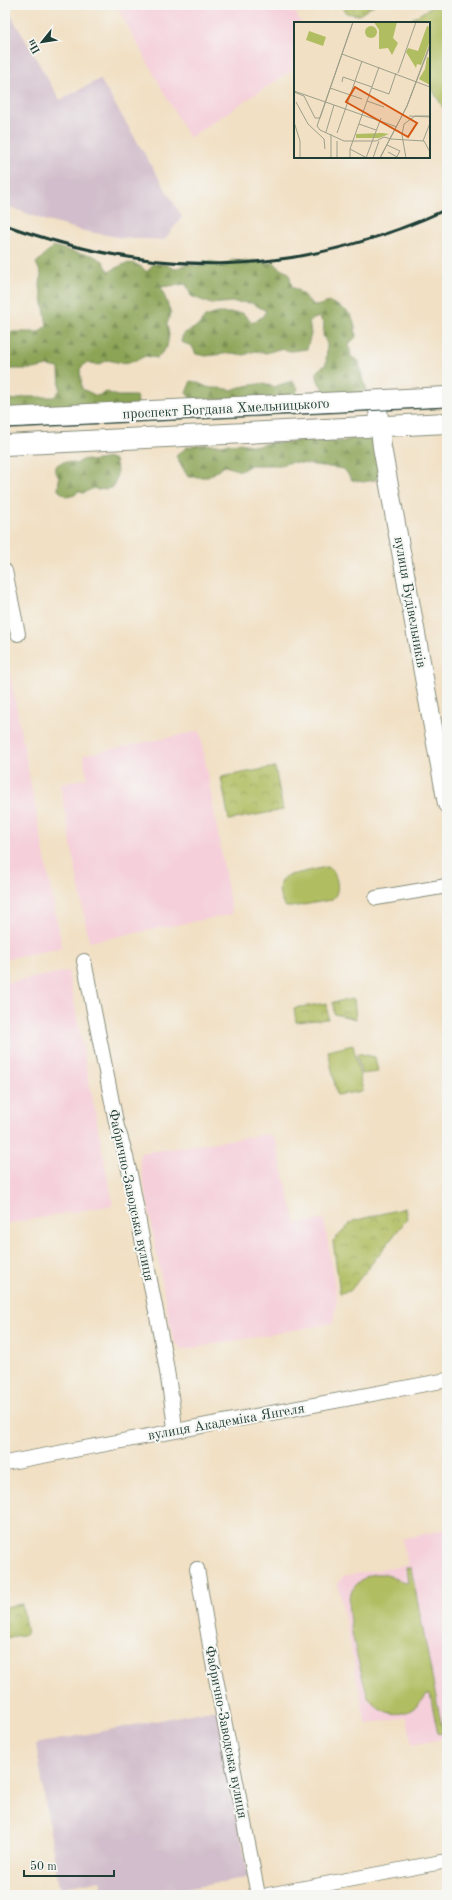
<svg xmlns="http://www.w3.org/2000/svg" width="452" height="1900" font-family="'Old Standard TT',serif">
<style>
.built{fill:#f5cfda}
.industrial{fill:#d1bdcb}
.grass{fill:url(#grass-dots);stroke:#687d4a}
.forest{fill:url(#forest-firs);stroke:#567045}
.park{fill:url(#park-crowns);stroke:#687d4a}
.pitch{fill:#b0bd60;stroke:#687d4a}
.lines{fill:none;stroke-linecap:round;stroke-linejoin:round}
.minor-casing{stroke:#888e7c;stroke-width:16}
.tertiary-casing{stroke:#888e7c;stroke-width:20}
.secondary-casing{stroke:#888e7c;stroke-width:22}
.minor{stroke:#fff;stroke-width:14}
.tertiary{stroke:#fff;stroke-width:18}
.secondary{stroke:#fff;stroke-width:20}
.tram{stroke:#1f3d34;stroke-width:1}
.rail{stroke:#1f3d34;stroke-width:3}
.labels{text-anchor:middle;stroke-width:4;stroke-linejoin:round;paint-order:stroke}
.street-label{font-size:14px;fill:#1f3d34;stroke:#f6f6f2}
.inset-road{fill:none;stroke:#9d9f8a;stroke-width:1}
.view{fill:#d45610;fill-opacity:0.15;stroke:#d45610;stroke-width:2}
.inset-edge{fill:none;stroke:#1f3d34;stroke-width:2}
</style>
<defs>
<pattern id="grass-dots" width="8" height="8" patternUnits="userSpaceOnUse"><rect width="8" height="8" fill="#b0bd60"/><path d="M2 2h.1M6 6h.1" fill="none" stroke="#8f9b50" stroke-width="1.8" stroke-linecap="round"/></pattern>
<pattern id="forest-firs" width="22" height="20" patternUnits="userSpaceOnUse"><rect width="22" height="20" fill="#8ca456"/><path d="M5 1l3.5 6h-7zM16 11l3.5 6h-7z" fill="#728748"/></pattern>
<pattern id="park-crowns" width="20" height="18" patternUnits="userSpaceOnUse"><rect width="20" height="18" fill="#b0bd60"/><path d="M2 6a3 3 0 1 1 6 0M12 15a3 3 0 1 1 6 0" fill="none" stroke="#8f9b50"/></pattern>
</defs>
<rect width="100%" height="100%" fill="#f6f6f2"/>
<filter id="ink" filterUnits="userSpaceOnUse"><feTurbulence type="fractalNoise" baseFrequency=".025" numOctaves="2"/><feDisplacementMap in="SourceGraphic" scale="8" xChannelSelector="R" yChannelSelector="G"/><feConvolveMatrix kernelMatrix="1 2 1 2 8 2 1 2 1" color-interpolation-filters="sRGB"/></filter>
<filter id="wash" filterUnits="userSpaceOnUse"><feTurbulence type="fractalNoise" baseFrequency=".012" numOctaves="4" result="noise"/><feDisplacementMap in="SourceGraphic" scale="16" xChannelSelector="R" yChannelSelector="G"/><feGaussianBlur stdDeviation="0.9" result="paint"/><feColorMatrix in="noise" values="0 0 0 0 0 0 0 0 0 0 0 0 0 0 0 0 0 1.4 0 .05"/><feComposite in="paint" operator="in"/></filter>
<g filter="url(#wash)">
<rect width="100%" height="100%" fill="#f1e0c4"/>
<!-- built -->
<g class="built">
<polygon points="116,5 291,5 301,23 295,23 295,68 189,138"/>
<polygon points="5,668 9,668 62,948 5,959"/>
<polygon points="200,731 232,914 89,942 60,784 87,778 83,755"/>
<polygon points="68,971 113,1205 5,1224 5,983"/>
<polygon points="268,1134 275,1139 296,1224 324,1219 337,1299 333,1323 183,1350 173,1340 139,1158 141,1153"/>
<polygon points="447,1529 447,1738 412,1745 407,1717 366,1724 338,1584 343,1576 408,1565 402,1539"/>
</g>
<!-- industrial -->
<g class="industrial">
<polygon points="5,5 60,100 100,79 182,217 164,240 123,238 84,231 44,220 5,205"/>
<polygon points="217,1709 249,1877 154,1895 103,1895 100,1880 59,1888 36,1744"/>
</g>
<!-- grass -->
<polygon class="grass" points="340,5 374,5 359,15 346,13"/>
<!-- forest -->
<g class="forest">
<path d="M53 246 77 253 92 255 103 261 109 272C124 263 133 258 147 272L153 264H164L175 269 187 264 199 266 204 261 214 262 221 266 233 260C241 262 244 261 252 261 261 260 261 265 274 262L280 269 289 273 292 287C303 292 307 301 316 306L330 302C349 311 355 314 356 337L349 344 351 357 359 361 363 382 367 388 358 395 331 396C322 388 316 383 317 371L326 364 327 344 323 335 324 324 319 317 309 321 311 334 307 349 291 351 279 349 266 353 255 351 244 355 232 353 206 356 196 354 192 346 181 342 183 334 198 326 205 317 218 313H243L252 323 262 317 266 311 252 303 232 302 211 304 191 296 186 284 161 287 171 313 167 324 169 335 167 347 157 358 145 356C132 364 122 364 108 360L98 365 87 362 80 369 82 389 97 396 107 392 117 396H136L139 405 5 412V398L15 400 24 397H54L60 390 59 368 47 366 34 369H5V335L12 332H39L47 325 40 286 41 274 36 263Z"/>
<path d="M191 381C198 382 202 385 207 387 214 389 221 387 231 390L240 387 264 383 273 387 292 381 298 388 294 397 192 400 186 393Z"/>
<polygon points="364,435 378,441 383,466 376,480 363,482 352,480 344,469 292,462 280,465 251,465 241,471 225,466 208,477 188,477 176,456 187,447 206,444 219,445 239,443 257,446 272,442 287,443 298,439 329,438 341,442"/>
<path d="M110 458 115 460C118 469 118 480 112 488L98 490 94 488 83 493 78 491 75 495 67 497 58 490 59 478 54 468C61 460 67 461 76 464L84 459 91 461Z"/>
</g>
<!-- park -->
<g class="park">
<polygon points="275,767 283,810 229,820 221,777"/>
<polygon points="354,999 356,1019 334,1014 333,1002"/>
<polygon points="327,1003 328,1019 296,1022 294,1008"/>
<polygon points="405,1208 407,1219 350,1291 340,1293 333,1241 353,1221"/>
<polygon points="22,1604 27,1634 5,1638 5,1607"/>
</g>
<!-- pitch -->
<g class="pitch">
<polygon points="435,5 447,5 447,114 429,84 429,23 405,23"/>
<path d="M326 867 332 869C338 879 341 893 331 900L292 907H286C278 899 276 881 286 876Z"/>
<polygon points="353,1045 363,1091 337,1095 328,1051"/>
<polygon points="357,1053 375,1057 378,1072 361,1074"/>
<path d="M406 1568H411L443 1733 438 1734 430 1694H427C411 1720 383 1720 367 1695 362 1674 345 1616 349 1598 351 1589 358 1582 366 1577 379 1570 392 1576 404 1583L408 1582Z"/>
</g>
</g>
<g filter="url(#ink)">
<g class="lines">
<!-- minor casing -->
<g class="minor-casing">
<g id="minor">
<polyline points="5,571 18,634"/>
<polyline points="376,898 447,886"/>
<path d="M84 961 117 1127C131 1166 136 1209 144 1249 155 1309 169 1369 175 1429"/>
<polyline points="5,1463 447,1380"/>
<polyline points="197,1569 213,1663 258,1895"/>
<polyline points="268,1895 447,1861"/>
</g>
</g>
<!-- tertiary casing -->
<g class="tertiary-casing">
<polyline id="tertiary" points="377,400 382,447 447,804"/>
</g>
<!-- secondary casing -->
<g class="secondary-casing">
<g id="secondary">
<polyline points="5,418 447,397"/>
<polyline points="5,445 447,423"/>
</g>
</g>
<!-- minor -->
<use href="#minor" class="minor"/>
<!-- tertiary -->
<use href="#tertiary" class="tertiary"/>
<!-- secondary -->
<use href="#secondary" class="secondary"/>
<!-- tram -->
<polyline class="tram" points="5,428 447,407"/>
<!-- rail -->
<path class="rail" d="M5 225C158 280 299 278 447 209"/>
</g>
</g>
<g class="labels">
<!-- street labels -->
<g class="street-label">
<text transform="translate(226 408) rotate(-3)" y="5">проспект Богдана Хмельницького</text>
<text transform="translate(411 602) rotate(80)" y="5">вулиця Будівельників</text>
<text transform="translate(132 1195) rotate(78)" y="5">Фабрично-Заводська вулиця</text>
<text transform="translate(226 1421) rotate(-10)" y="5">вулиця Академіка Янгеля</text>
<text transform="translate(227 1732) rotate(79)" y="5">Фабрично-Заводська вулиця</text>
</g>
</g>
<!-- overview -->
<g transform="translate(294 22)">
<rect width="136" height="136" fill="#f1e0c4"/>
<path d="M62 112 88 111 95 112 85 116H62Z" fill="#b0bd60"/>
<path d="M80 0H103L99 16 104 21 98 33 94 26 85 27V8ZM133 4 136 5V19L127 43 123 42 122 46 112 30 114 26 124 29ZM15 9 32 15 29 24 12 18ZM133 35 136 36V63L125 57 131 47Z" fill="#b0bd60"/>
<path d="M71 10a6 6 0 1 1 12 0a6 6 0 1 1-12 0Z" fill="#b0bd60"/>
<path class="inset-road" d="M59 0 23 104 26 108 50 119H82L90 115 97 117M48 32 136 65M104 51 122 0M48 60 49 55 78 65M36 66 68 77M78 66 95 72 102 51M0 69 103 105M0 70 10 74 21 96H26L59 0M73 79 90 85M2 80 14 102 30 117 31 127M115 94 136 95M0 100 6 119V136M65 102 82 108M0 110V123M32 110 40 83M43 111 68 39M97 117 130 119 136 130M43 119V136M129 119 136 101M93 123 106 129 102 136M56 127 73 136M94 130 105 136M37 136V112M56 136V127L85 45M72 136 87 96M79 136 85 119M86 136 113 84 136 22M86 136 113 84 136 24M112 136 108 113 110 102 121 94H136"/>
<path class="view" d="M61 65 123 101 114 115 52 80Z"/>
<rect width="136" height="136" class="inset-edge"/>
</g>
<!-- margin -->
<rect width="452" height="1900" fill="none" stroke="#f6f6f2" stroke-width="20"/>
<!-- north arrow -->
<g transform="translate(42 42) rotate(240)" stroke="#f6f6f2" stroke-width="3" paint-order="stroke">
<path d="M0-3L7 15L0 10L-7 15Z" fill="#1f3d34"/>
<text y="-6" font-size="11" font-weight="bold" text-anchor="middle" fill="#1f3d34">Пн</text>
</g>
<!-- scale -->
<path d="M24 1870v6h90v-6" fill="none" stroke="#1f3d34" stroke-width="2"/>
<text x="30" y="1870" font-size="12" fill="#1f3d34" stroke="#f6f6f2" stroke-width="3" paint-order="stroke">50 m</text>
</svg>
